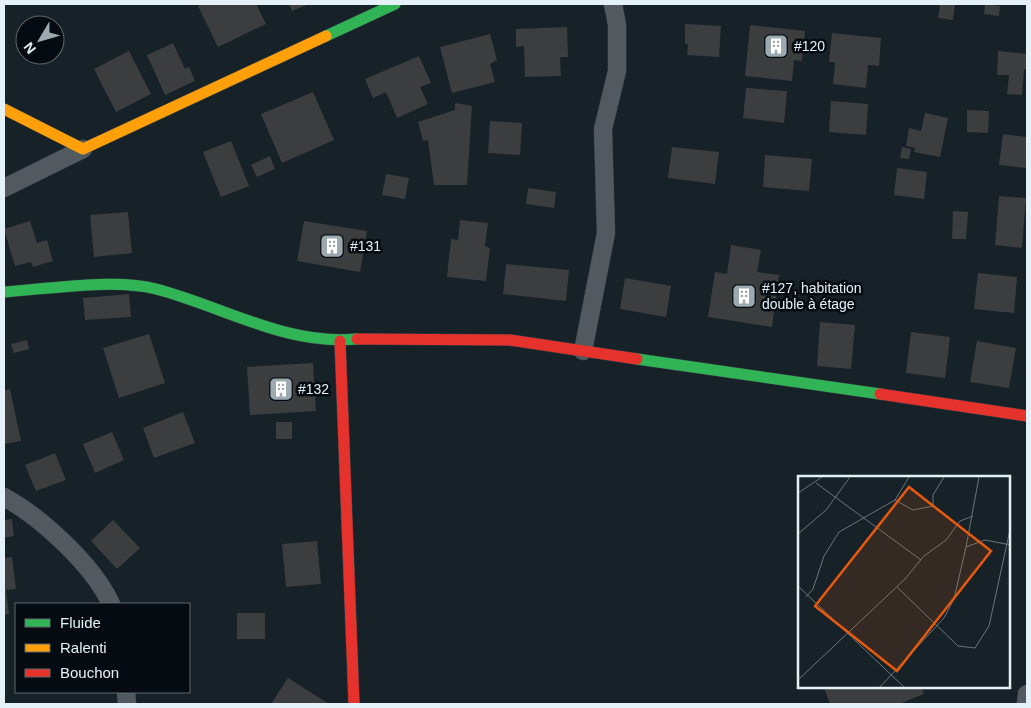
<svg xmlns="http://www.w3.org/2000/svg" width="1031" height="708" font-family="Arial,sans-serif">
<style>
.building{fill:#3b3d3f}
.lines{fill:none;stroke-linecap:round;stroke-linejoin:round}
.street-casing{stroke:#353d43;stroke-width:19}
.fast-casing{stroke:#353d43;stroke-width:12}
.slow-casing{stroke:#353d43;stroke-width:12}
.jam-casing{stroke:#353d43;stroke-width:12}
.street{stroke:#525a5f;stroke-width:18}
.fast{stroke:#30b455;stroke-width:11}
.slow{stroke:#ff9f0a;stroke-width:11}
.jam{stroke:#e5322d;stroke-width:11}
.labels{text-anchor:middle;stroke-width:5;stroke-linejoin:round;paint-order:stroke}
.poi-label{font-size:14px;fill:#e4f1f8;stroke:#050c11;text-anchor:start}
.inset-road{fill:none;stroke:#68757b;stroke-width:1}
.view{fill:#e8590c;fill-opacity:0.15;stroke:#e8590c;stroke-width:2.5}
.inset-edge{fill:none;stroke:#e4f1f8;stroke-width:2.5}
</style>
<rect width="100%" height="100%" fill="#162228"/>
<!-- building -->
<g class="building">
<polygon points="202,4 256,4 266,24 218,47 198,6"/>
<polygon points="289,4 309,4 292,11"/>
<polygon points="940,4 955,4 953,20 938,18"/>
<polygon points="985,4 1000,6 999,16 984,14"/>
<polygon points="685,24 721,26 719,57 687,55 688,44 685,44"/>
<polygon points="750,25 805,31 802,61 794,60 792,81 745,76"/>
<polygon points="567,27 568,57 560,57 561,76 525,77 524,46 516,47 516,29"/>
<polygon points="832,33 881,38 879,66 868,65 866,88 833,84 835,62 829,62"/>
<polygon points="490,34 497,60 490,64 495,82 452,93 440,47"/>
<polygon points="173,43 185,69 189,67 195,81 165,95 147,55"/>
<polygon points="129,51 151,94 116,112 94,69"/>
<polygon points="998,51 1027,54 1027,70 1024,69 1022,95 1007,94 1009,75 997,75"/>
<polygon points="419,56 431,83 420,87 428,104 397,118 386,92 373,98 365,79"/>
<polygon points="746,88 787,91 784,123 743,118"/>
<polygon points="313,92 334,140 282,163 261,114"/>
<polygon points="831,101 868,104 866,135 829,132"/>
<polygon points="455,103 472,106 467,185 434,185 428,140 423,141 418,122 455,110"/>
<polygon points="967,110 989,111 988,133 967,132"/>
<polygon points="925,113 948,118 940,157 914,152 915,148 906,146 909,128 921,131"/>
<polygon points="490,121 522,123 520,155 488,153"/>
<polygon points="1003,134 1027,137 1026,168 999,165"/>
<polygon points="231,141 249,186 221,197 203,152"/>
<polygon points="672,147 719,152 715,184 668,178"/>
<polygon points="902,147 911,149 909,159 900,158"/>
<polygon points="765,155 812,159 809,191 763,187"/>
<polygon points="270,156 275,169 257,177 251,165"/>
<polygon points="897,168 927,172 924,199 894,195"/>
<polygon points="386,174 409,178 405,199 382,195"/>
<polygon points="528,188 556,192 554,208 526,204"/>
<polygon points="999,196 1026,198 1022,248 995,245"/>
<polygon points="953,211 968,212 966,239 952,239"/>
<polygon points="128,212 132,253 94,257 90,215"/>
<polygon points="460,220 488,223 485,246 490,248 486,281 447,277 451,239 458,240"/>
<polygon points="30,221 37,243 47,240 53,261 33,267 31,262 15,266 4,229"/>
<polygon points="304,221 367,231 360,272 297,261"/>
<polygon points="731,245 761,250 757,272 779,275 772,327 708,317 715,272 727,274"/>
<polygon points="506,264 569,270 566,301 503,294"/>
<polygon points="978,273 1017,277 1014,313 974,309"/>
<polygon points="625,278 671,286 666,317 620,309"/>
<polygon points="129,294 131,317 85,320 83,298"/>
<polygon points="820,322 855,325 851,369 817,366"/>
<polygon points="911,332 950,337 945,378 906,373"/>
<polygon points="149,334 165,383 119,398 103,348"/>
<polygon points="27,340 29,349 14,353 11,344"/>
<polygon points="977,341 1016,348 1009,388 970,382"/>
<polygon points="313,363 316,411 250,415 247,367"/>
<polygon points="10,389 21,441 4,444 4,390"/>
<polygon points="183,412 195,443 154,458 143,428"/>
<rect x="276" y="422" width="16" height="17"/>
<polygon points="112,432 124,460 95,473 83,444"/>
<polygon points="55,453 66,480 36,491 25,465"/>
<polygon points="12,519 14,536 4,538 4,520"/>
<polygon points="113,520 140,548 117,569 91,541"/>
<polygon points="317,541 321,584 286,587 282,544"/>
<polygon points="12,557 16,589 6,590 9,614 4,615 4,558"/>
<rect x="237" y="613" width="28" height="26"/>
<polygon points="288,678 329,704 271,704"/>
<polygon points="828,687 921,687 924,694 899,704 830,704 824,688"/>
</g>
<g class="lines">
<!-- street casing -->
<g class="street-casing">
<g id="street">
<polyline points="4,188 83,149"/>
<polyline points="583,351 606,233 603,129 617,71 617,25 613,4"/>
<path d="M4 497C41 517 94 566 111 604"/>
<polyline points="126,692 127,704"/>
<polyline points="1026,704 1027,694"/>
</g>
</g>
<!-- fast casing -->
<g class="fast-casing">
<g id="fast">
<polyline points="326,36 395,4"/>
<path d="M4 292C47 289 115 278 156 289 222 306 286 346 357 339"/>
<polyline points="637,359 880,394"/>
</g>
</g>
<!-- slow casing -->
<g class="slow-casing">
<polyline id="slow" points="4,109 83,149 326,36"/>
</g>
<!-- jam casing -->
<g class="jam-casing">
<g id="jam">
<polyline points="357,339 510,340 637,359"/>
<polyline points="340,341 354,704"/>
<polyline points="880,394 1027,416"/>
</g>
</g>
<!-- street -->
<use href="#street" class="street"/>
<!-- fast -->
<use href="#fast" class="fast"/>
<!-- slow -->
<use href="#slow" class="slow"/>
<!-- jam -->
<use href="#jam" class="jam"/>
</g>
<!-- icons -->
<defs>
<g id="building-square" transform="scale(1.25)"><rect x="-9" y="-9" width="18" height="18" rx="4" fill="#9ca9af" stroke="#050c11"/><path d="M-4-6H4V6H1V3H-1V6H-4ZM-2.5-4.3h1.7v1.8h-1.7ZM.8-4.3h1.7v1.8H.8ZM-2.5-1h1.7V.8h-1.7ZM.8-1h1.7V.8H.8Z" fill="#fff"/></g>
</defs>
<g fill-rule="evenodd">
<use href="#building-square" x="776" y="46"/>
<use href="#building-square" x="332" y="246"/>
<use href="#building-square" x="744" y="296"/>
<use href="#building-square" x="281" y="389"/>
</g>
<g class="labels">
<!-- poi labels -->
<g class="poi-label">
<text x="794" y="51">#120</text>
<text x="350" y="251">#131</text>
<text x="762" y="293">#127, habitation<tspan x="762" dy="16">double à étage</tspan></text>
<text x="298" y="394">#132</text>
</g>
</g>
<!-- overview -->
<g transform="translate(798 476)">
<rect width="212" height="212" fill="#162228"/>
<path class="inset-road" d="M18 7 123 84M0 17 24 1M97 24 115 34 135 30V19L146 1M0 58 28 34 52 1M168 71 181 1M0 110 107 212M99 111 160 170 177 172 191 150 213 49M8 121 15 113 26 80 41 56 97 24 111 1M0 204 107 103 126 80 148 64 162 45 175 40M81 212 146 142 156 123 168 71 187 64 213 69"/>
<path class="view" d="M111 11 193 75 99 195 17 130Z"/>
<rect width="212" height="212" class="inset-edge"/>
</g>
<!-- border -->
<rect width="1031" height="708" fill="none" stroke="#e4f1f8" stroke-width="10"/>
<!-- legend -->
<rect x="15" y="603" width="175" height="90" fill="#050c11" stroke="#5e686d"/>
<rect x="25" y="619" width="25" height="8" fill="#30b455" stroke="#5e686d"/>
<text x="60" y="628" font-size="15" fill="#e4f1f8">Fluide</text>
<rect x="25" y="644" width="25" height="8" fill="#ff9f0a" stroke="#5e686d"/>
<text x="60" y="653" font-size="15" fill="#e4f1f8">Ralenti</text>
<rect x="25" y="669" width="25" height="8" fill="#e5322d" stroke="#5e686d"/>
<text x="60" y="678" font-size="15" fill="#e4f1f8">Bouchon</text>
<!-- north arrow -->
<g transform="translate(40 40) rotate(232)"><circle r="24" fill="#050c11" stroke="#5e686d"/>
<path d="M0-4L9 19L0 12L-9 19Z" fill="#9ca9af"/>
<text y="-8" font-size="14" font-weight="bold" text-anchor="middle" fill="#e4f1f8">N</text>
</g>
</svg>
